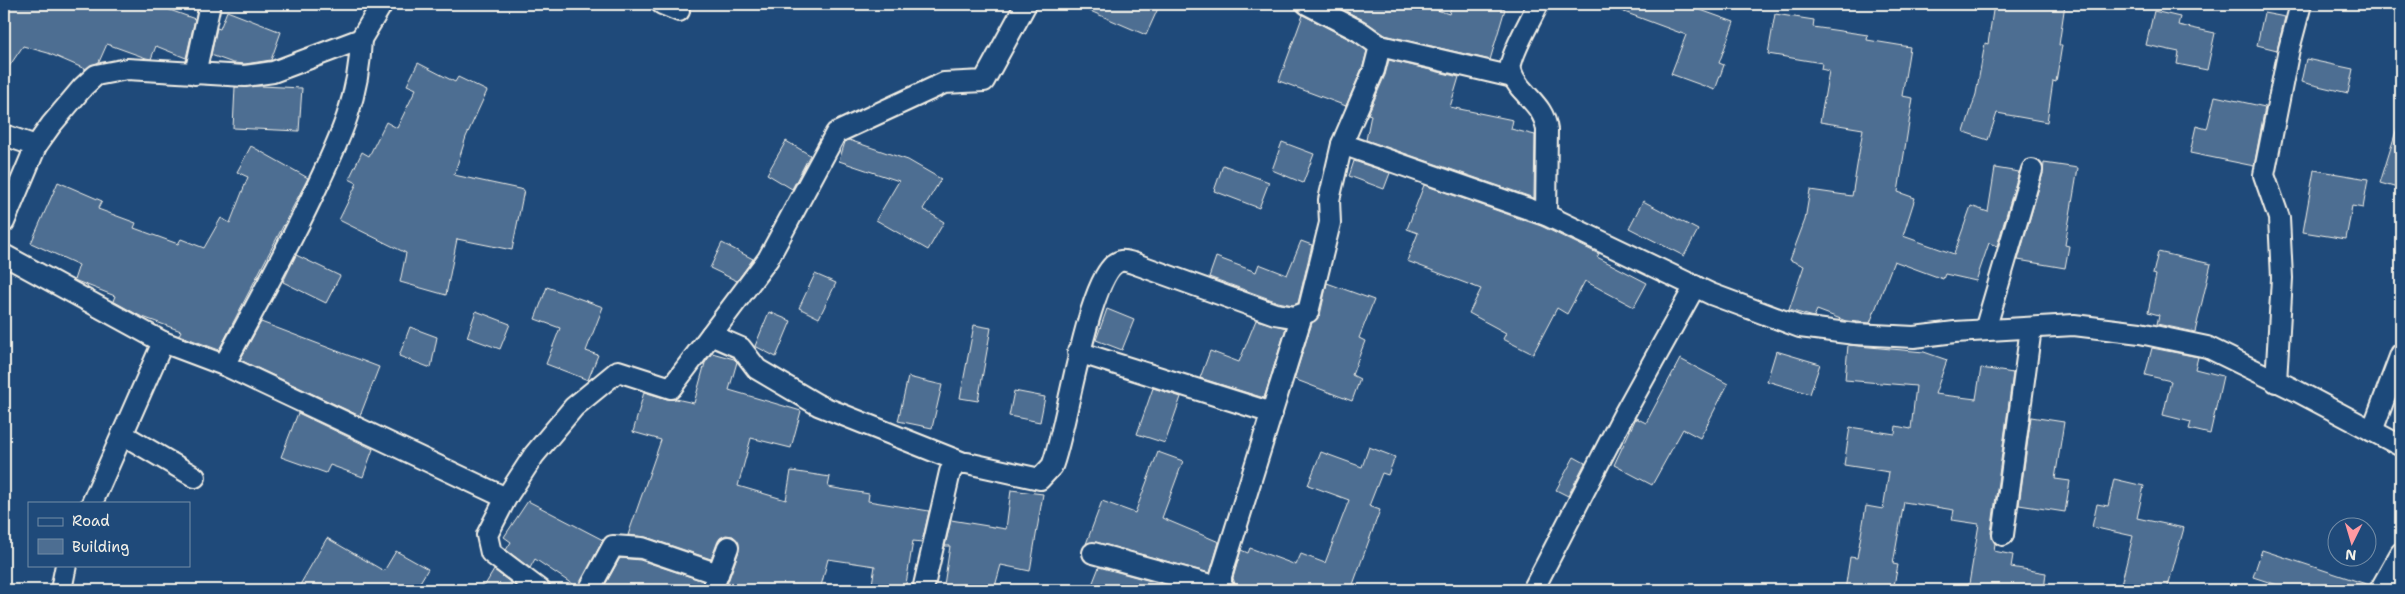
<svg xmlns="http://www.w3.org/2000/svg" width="2405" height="594" font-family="'Shantell Sans',sans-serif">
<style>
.building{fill:#4d6e92;stroke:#f4f1e8}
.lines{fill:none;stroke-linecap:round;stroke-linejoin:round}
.street-casing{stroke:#f4f1e8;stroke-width:24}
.street{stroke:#1f4a7a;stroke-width:20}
</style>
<rect width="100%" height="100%" fill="#1f4a7a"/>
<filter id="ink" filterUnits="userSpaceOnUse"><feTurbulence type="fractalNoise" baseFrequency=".02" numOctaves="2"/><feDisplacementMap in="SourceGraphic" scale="10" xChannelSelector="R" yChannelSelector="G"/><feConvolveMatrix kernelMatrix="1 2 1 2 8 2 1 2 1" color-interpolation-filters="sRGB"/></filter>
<g filter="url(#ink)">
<!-- building -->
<g class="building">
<polygon points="4,4 169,4 167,9 195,19 186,58 156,46 151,59 146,58 107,44 99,62 85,69 48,53 23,46 4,74"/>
<polygon points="1074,4 1160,4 1146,35"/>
<polygon points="1332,4 1420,4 1449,14 1452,4 1487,4 1505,9 1490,60 1385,35 1365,21"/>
<polygon points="1608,4 1684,4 1734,22 1719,63 1724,65 1715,90 1671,74 1686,35 1608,6"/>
<polygon points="1994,4 2065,4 2059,45 2062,45 2056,82 2053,81 2047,122 1997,113 1988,140 1964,132 1976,94 1985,43 1988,44"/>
<polygon points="227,11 281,32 271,60 245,64 233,63 211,55 217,28 220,29"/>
<polygon points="2154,11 2180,17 2178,25 2215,33 2207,70 2177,64 2179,52 2146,45"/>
<polygon points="2264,13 2285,17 2277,50 2257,45"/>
<polygon points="1775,14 1814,20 1813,27 1868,35 1867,40 1910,47 1902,96 1913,98 1898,192 1915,198 1903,236 1954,254 1971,206 1988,212 1995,168 2019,172 1997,246 1989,243 1976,281 1945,274 1943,279 1894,261 1870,323 1846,321 1817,310 1814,317 1789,310 1804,266 1790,260 1805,220 1810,190 1852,196 1863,129 1820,122 1829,71 1821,69 1822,63 1768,54"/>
<polygon points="1303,15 1353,41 1367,51 1363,66 1346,106 1279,81"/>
<polygon points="2306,59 2353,69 2348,93 2301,82"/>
<polygon points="1389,60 1459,77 1450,107 1513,120 1511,129 1535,135 1534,198 1366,140 1371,115 1368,114 1385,75"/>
<polygon points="418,63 455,82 458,77 487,91 466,137 454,175 524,190 512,250 457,239 446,295 400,282 406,253 339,220 357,183 349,179 362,152 369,156 386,122 397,128 416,89 407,85"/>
<polygon points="261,86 302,88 299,131 233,128 235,87"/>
<polygon points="2215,96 2265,107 2254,166 2190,153 2196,126 2207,129"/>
<polygon points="2397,128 2401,129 2401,189 2380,183"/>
<polygon points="849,140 908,160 941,179 923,209 944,222 928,250 876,220 899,181 839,161 845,142"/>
<polygon points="786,141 810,155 792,189 767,174"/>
<polygon points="1282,142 1314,154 1303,183 1272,170"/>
<polygon points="251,146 308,178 219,350 179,335 181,331 140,316 113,301 115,296 74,280 79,265 31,243 58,182 102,201 98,209 136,223 134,228 178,244 181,239 204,248 221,218 230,223 248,177 237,172"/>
<polygon points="1354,161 1390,173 1384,189 1349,176"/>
<polygon points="2044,163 2078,168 2065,245 2069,246 2065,268 2018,260 2043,173"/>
<polygon points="1223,165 1269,182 1259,208 1214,191"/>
<polygon points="2314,170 2368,179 2363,208 2352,206 2346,239 2303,232"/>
<polygon points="1424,185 1541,226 1599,254 1597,257 1647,283 1634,307 1585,281 1567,314 1557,308 1533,354 1503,339 1506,333 1469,313 1481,289 1407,261 1418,233 1407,229"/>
<polygon points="1643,201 1698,230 1684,256 1629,228"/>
<polygon points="1301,241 1312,245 1298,303 1293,305 1278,302 1209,277 1216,257 1256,272 1259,264 1287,275"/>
<polygon points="722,243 753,259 737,281 710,268"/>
<polygon points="2158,252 2211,264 2195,332 2157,324 2159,315 2148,312 2156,275 2153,274"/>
<polygon points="296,255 340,276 326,303 283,282"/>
<polygon points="815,274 836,283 819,318 799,308"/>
<polygon points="1327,283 1374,300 1359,338 1365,341 1352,375 1360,379 1352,401 1294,379 1312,323 1320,315"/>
<polygon points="547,287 603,307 586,351 598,355 588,380 546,364 560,328 535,319"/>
<polygon points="1107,309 1134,320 1122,350 1096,340"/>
<polygon points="476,311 510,324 500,349 467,337"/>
<polygon points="769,312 791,321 776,357 755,346"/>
<polygon points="1256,320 1286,328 1264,398 1200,378 1210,351 1239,362"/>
<polygon points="261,322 379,367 360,416 240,360"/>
<polygon points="974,325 991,328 978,401 960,398"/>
<polygon points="410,327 437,337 431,368 399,356"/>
<polygon points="1848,345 1924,352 1947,360 1935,394 1976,399 1981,368 2013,373 1991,533 1995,543 1994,551 2013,555 2011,567 2046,573 2044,590 1968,590 1979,524 1952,520 1954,510 1904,502 1893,564 1898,565 1893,590 1845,590 1850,557 1857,558 1866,506 1883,509 1889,472 1844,465 1850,427 1895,434 1896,426 1911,429 1916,386 1845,380"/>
<polygon points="2152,348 2198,357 2195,369 2223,376 2210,434 2189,429 2191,422 2163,415 2171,381 2145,375"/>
<polygon points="1776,351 1820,364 1810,394 1767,381"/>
<polygon points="712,353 734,359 737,362 729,390 801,411 791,448 751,438 738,486 786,500 791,471 830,477 828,487 869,494 868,501 929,511 922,542 913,541 905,590 871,590 875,566 828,559 820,590 725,590 739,551 737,540 733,536 726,535 720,538 711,559 646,537 628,535 661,440 633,432 644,392 667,399 676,399 694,403 705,363"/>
<polygon points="1680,359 1728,384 1700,438 1683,429 1652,485 1614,465 1636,418 1646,423"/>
<polygon points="908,377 942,385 932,428 898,421"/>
<polygon points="1153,388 1181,397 1165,443 1137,434"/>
<polygon points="1014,391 1045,397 1040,422 1009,416"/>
<polygon points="298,413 373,449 363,477 330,465 326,473 281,457"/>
<polygon points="2031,417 2064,422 2055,479 2070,481 2065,512 2019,505"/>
<polygon points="1369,447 1395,457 1388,475 1382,473 1369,506 1380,510 1351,590 1237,590 1233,578 1241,550 1248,553 1250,548 1296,565 1301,554 1325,563 1349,500 1308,485 1321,452 1362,467"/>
<polygon points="1158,452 1183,461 1162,518 1219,542 1210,573 1096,542 1086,544 1102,501 1135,513"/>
<polygon points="1574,457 1585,463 1568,496 1556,490"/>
<polygon points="2114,479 2144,486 2137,518 2184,528 2167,590 2146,590 2121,585 2133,536 2092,527 2097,504 2108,506"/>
<polygon points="1011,490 1043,494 1030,571 1001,565 994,590 965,590 944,585 950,546 945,546 951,520 1006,529"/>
<polygon points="528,501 603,540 578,588 535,559 530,568 506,550 511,542 504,537"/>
<polygon points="327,538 384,571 396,551 428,569 416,589 418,590 297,590"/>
<polygon points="2262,550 2369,585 2368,590 2293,590 2253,577"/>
<polygon points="620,558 640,560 703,581 700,590 602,590"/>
<polygon points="1099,567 1184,590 1090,590"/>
<polygon points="494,570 518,588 516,590 482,590"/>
</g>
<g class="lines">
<!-- street casing -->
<g class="street-casing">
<g id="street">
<polyline points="662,4 679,11"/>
<polyline points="1307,4 1359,31 1380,46 1374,70 1342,144 1546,215 1711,294 1800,327 1855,334 1914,337 1955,332 2074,325 2140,333 2207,347 2295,390 2401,446"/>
<path d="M1538 4C1531 20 1514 48 1511 64 1509 74 1519 87 1526 94 1537 106 1545 114 1547 130L1546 215"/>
<polyline points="1380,46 1513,77"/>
<polyline points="195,74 210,4"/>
<polyline points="4,135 36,146"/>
<polyline points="4,222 36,146 51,125 83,87 96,75 127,69 245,76 273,72 361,39 382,4"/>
<polyline points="4,255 163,342 224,365 506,498"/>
<polyline points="1985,330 2032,170"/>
<polyline points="711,335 741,348 757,369 818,405 961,462"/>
<polyline points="1078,352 1272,413"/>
<path d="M224 365C254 310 285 254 312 197 338 142 359 102 361 39"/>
<polyline points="2276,382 2282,278 2279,218 2264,175 2289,49 2301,4"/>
<polyline points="2372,431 2401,354"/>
<polyline points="122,434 195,477"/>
<polyline points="92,503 163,342"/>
<polyline points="2003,535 2031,328"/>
<polyline points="1093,553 1221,588"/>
<polyline points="61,590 66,565"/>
<polyline points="540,590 491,553 487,535 506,498 534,455 574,407 618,371 671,388 768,259 836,133 944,83 984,81 1026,4"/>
<polyline points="589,590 613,546 642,548 718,574"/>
<polyline points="712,590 728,547"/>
<path d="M923 590 950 472 957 463H967L1040 479 1052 466C1066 435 1088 267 1121 261 1124 260 1129 262 1133 263L1275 314 1294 317 1308 312 1330 223 1329 200 1342 144"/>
<polyline points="1225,590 1221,588 1221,576 1302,315"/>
<polyline points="1533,590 1623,416 1695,286"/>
<polyline points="2380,590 2401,553"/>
</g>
</g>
<!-- street -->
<use href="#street" class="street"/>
</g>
</g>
<!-- margin -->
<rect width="2405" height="594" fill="none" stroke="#1f4a7a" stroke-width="20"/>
<rect x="10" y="10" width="2385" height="574" fill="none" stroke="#f4f1e8" stroke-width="2" filter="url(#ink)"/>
<!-- legend -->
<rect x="28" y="502" width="162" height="65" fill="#1f4a7a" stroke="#748da6"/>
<rect x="38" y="518" width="25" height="8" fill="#1f4a7a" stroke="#748da6"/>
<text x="72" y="526" font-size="15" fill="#f4f1e8">Road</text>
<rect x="38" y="539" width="25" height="15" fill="#4d6e92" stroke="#748da6"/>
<text x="72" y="552" font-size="15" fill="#f4f1e8">Building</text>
<!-- north arrow -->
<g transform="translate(2352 542) rotate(185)"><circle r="24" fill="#1f4a7a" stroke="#748da6"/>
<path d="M0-4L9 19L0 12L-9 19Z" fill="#ff9aa2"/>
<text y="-8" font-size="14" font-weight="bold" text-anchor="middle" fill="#f4f1e8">N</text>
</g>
</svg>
